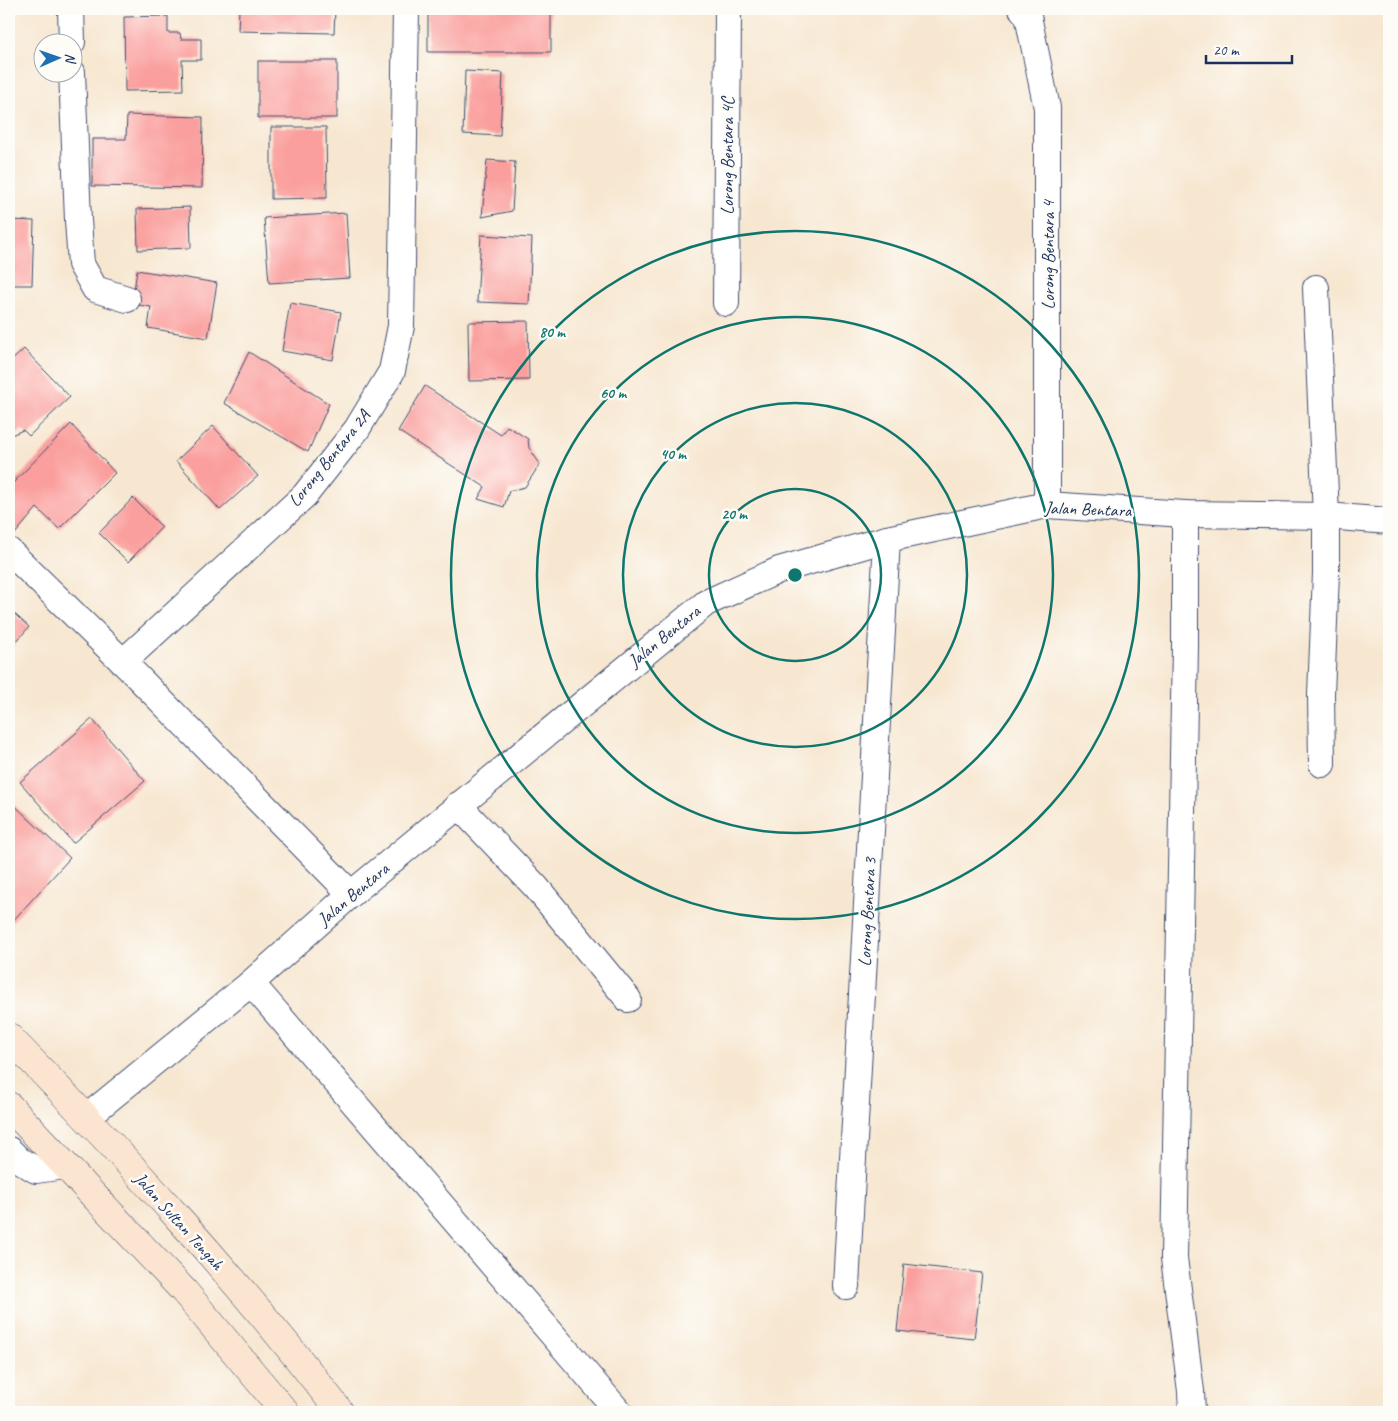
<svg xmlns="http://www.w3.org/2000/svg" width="1398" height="1421" font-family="Caveat,sans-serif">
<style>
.building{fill:#fa9f9d}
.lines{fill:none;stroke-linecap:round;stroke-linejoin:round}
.minor-casing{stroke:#3c4b6f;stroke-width:28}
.secondary-casing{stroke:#3c4b6f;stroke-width:29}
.minor{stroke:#fff;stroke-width:26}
.secondary{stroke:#fce5d0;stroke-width:28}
.ring{fill:none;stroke:#0f766e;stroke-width:2.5}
.labels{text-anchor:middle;stroke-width:5;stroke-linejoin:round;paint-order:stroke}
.street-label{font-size:18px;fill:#1b2f5e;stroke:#fdfcf7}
.centre{fill:#0f766e;stroke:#fdfcf7;stroke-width:2.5}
.ring-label{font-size:15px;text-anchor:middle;font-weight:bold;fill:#0f766e;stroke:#fdfcf7;stroke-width:5;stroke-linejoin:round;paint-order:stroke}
</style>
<rect width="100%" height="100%" fill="#fdfcf7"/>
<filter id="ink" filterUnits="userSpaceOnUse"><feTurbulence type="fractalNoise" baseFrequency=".02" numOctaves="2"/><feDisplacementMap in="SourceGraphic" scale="10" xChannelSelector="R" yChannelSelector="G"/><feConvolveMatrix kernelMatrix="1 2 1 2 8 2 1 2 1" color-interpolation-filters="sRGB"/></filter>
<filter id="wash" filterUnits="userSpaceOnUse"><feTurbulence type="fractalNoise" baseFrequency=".0096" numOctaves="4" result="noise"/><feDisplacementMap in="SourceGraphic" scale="20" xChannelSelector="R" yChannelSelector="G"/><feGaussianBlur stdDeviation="1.12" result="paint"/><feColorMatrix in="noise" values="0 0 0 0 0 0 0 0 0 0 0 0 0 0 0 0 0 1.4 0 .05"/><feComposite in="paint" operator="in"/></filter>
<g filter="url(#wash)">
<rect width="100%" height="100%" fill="#f7e7d1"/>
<g id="blocks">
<!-- building -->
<g class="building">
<polygon points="239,9 335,9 334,33 238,31"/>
<rect x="428" y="9" width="123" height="43"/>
<polygon points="168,16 168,33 180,33 181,39 201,39 201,60 182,60 183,90 125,91 124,17"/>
<polygon points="9,37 12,37 11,74 9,74"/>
<rect x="258" y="61" width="79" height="57"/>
<polygon points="465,71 503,73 500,136 463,134"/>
<polygon points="127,115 203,117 202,188 92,186 92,139 126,139"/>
<polygon points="271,127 326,127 327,198 271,199"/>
<polygon points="487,160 515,162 512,211 482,217"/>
<polygon points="190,207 191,248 138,250 137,209"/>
<polygon points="346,213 350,278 269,283 264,218"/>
<polygon points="9,220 34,221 32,285 9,285"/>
<polygon points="481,235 532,238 529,304 477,302"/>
<polygon points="137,270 217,283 208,338 148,328 151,307 132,304"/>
<polygon points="290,303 341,312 333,360 282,351"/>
<polygon points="528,321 529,380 469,381 468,322"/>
<polygon points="24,349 70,397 29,436 23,430 9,436 9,363"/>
<polygon points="249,352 329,404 308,452 224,403"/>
<polygon points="425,386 501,435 507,426 528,439 529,448 540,464 525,487 509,491 504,507 478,499 485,487 398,431"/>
<polygon points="71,424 115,473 59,529 37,508 9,541 9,487"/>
<polygon points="213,426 258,476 220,510 176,461"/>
<polygon points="133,498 162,527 128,562 99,533"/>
<polygon points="9,609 29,627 9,650"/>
<polygon points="92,719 145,781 73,843 20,782"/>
<polygon points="9,800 70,858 9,925"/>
<polygon points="904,1264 982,1273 974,1339 897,1331"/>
</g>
</g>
</g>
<g filter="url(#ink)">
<use href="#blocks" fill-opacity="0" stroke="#3c4b6f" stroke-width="1"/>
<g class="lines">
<!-- minor casing -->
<g class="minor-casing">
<g id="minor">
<polyline points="71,9 72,42"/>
<polyline points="1022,9 1028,16 1047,108 1047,505"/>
<polyline points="72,72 78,220 81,264 95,289 127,299"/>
<polyline points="1316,288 1326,516 1326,573 1321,694 1322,764"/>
<polyline points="726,303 728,9"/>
<polyline points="1185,514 1185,646 1174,1258 1191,1391 1192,1412"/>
<polyline points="9,551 123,662 351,894"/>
<polyline points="123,662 305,495 357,429 392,371 401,326 406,9"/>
<polyline points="458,805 536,887 628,999"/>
<polyline points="251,983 619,1412"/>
<polyline points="87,1117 251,983 351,894 706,603 779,570 887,539 1047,505 1185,514 1326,516 1389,521"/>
<polyline points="9,1150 19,1160 36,1170 65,1166"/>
<polyline points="846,1286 887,539"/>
</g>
</g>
<!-- secondary casing -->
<g class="secondary-casing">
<g id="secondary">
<path d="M9 1037C125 1157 239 1280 340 1412"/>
<polyline points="9,1106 184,1291 285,1412"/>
</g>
</g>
<!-- minor -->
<use href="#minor" class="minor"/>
<!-- secondary -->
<use href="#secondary" class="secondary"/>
</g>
</g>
<!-- distance rings -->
<g class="ring">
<circle cx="795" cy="575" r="86"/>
<circle cx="795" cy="575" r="172"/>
<circle cx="795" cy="575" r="258"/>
<circle cx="795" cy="575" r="344"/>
</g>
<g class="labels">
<!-- street labels -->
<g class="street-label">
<text transform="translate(727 156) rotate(-90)" y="6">Lorong Bentara 4C</text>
<text transform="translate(1048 255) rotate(-90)" y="6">Lorong Bentara 4</text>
<text transform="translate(329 458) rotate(-51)" y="6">Lorong Bentara 2A</text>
<text transform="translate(1088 509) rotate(2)" y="6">Jalan Bentara</text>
<text transform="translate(664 636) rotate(-39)" y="6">Jalan Bentara</text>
<text transform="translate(353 894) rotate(-40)" y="6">Jalan Bentara</text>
<text transform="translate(867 912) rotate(-87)" y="6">Lorong Bentara 3</text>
<text transform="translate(179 1221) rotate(48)" y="6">Jalan Sultan Tengah</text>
</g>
</g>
<circle cx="795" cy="575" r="8" class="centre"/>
<g class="ring-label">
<text x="552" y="337">80 m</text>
<text x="613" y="398">60 m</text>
<text x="673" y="459">40 m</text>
<text x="734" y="519">20 m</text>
</g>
<!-- margin -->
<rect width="1398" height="1421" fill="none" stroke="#fdfcf7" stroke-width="30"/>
<!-- north arrow -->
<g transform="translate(58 58) rotate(88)"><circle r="24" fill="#fdfcf7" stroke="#a3aaba"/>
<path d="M0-4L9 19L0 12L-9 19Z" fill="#1f6fb2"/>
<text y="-8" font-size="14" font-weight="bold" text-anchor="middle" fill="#1b2f5e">N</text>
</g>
<!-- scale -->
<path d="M1206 55v8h86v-8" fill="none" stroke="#1b2f5e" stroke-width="2.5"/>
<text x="1213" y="55" font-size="15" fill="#1b2f5e" stroke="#fdfcf7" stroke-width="4" paint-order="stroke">20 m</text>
</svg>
